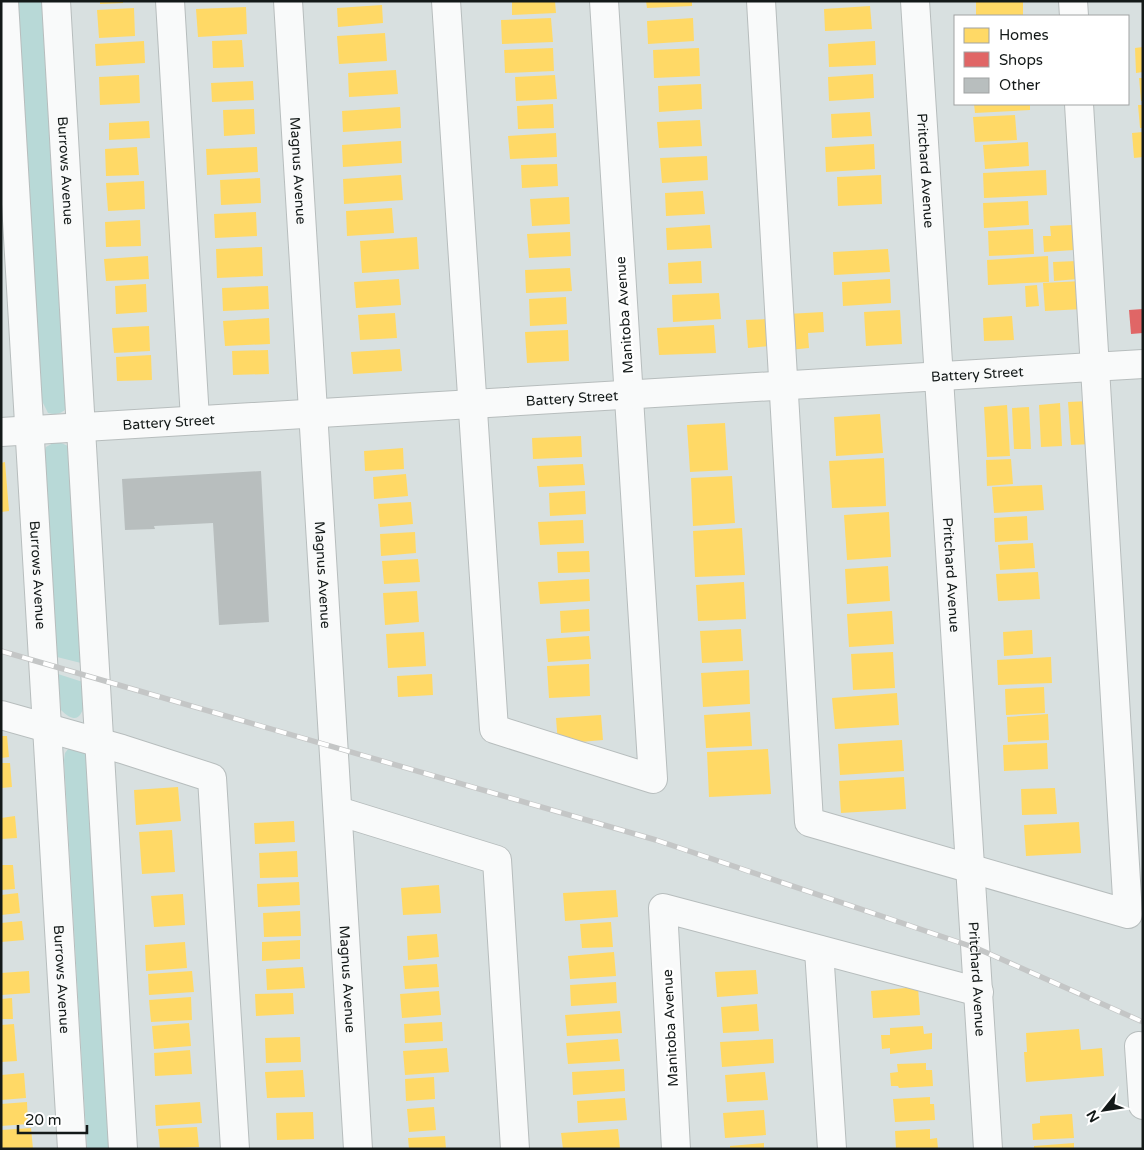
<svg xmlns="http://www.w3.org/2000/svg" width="1144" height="1150" font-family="'Varela Round',sans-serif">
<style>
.green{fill:#b8d9d7}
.homes{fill:#ffd966}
.shops{fill:#e06666}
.building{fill:#b8bebe}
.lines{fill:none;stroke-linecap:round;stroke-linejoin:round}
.minor-casing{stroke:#b7bdbd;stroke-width:30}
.minor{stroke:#f9fafa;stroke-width:28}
.rail-casing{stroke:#c4c6c6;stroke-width:5.5}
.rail{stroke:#fff;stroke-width:4;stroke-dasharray:11;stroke-linecap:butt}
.labels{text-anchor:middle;stroke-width:5;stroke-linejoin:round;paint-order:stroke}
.street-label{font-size:14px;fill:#131918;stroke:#fff}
</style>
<rect width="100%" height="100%" fill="#d8e0e0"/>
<!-- green -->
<g class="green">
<path d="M18 1H44L67 407C62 414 57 415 48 413L42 401Z"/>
<polygon points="57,441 68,446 85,664 57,657 44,455 46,447"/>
<path d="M58 674 86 683C85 698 85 734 61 710Z"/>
<polygon points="69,748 88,751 113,1149 87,1149 64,760 65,753"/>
</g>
<!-- homes -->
<g class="homes">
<polygon points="100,1 123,1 123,3 100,4"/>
<polygon points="512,1 555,1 556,13 512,15"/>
<polygon points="646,1 692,1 692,6 647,8"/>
<rect x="976" y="1" width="47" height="15"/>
<polygon points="382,5 383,23 338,27 337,8"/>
<polygon points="870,6 872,29 825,31 824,9"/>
<polygon points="246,7 247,34 198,37 196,9"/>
<polygon points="134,8 135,36 99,38 97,10"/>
<polygon points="551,18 553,42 502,44 501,20"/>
<polygon points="693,18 694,41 648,44 647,21"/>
<polygon points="385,33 387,61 339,64 337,36"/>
<polygon points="242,40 244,67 213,68 212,41"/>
<polygon points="144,41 145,63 96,66 95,44"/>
<polygon points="875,41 876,65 829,67 828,44"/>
<polygon points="1143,47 1143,72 1136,73 1135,48"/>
<polygon points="553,48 554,71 505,73 504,50"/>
<polygon points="699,48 700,76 654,78 653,50"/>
<polygon points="396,70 398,94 349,97 348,73"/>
<polygon points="873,74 874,98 829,101 828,77"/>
<polygon points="139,75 140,103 100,105 99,77"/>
<polygon points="555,75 557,99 516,101 515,77"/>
<polygon points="1139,78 1143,78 1143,101 1141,101"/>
<polygon points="253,81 254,100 212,102 211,83"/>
<polygon points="701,84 702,109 659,112 658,86"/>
<polygon points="553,104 554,128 518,129 517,106"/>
<polygon points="974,104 1030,104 1030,110 975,113"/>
<polygon points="1138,105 1143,105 1143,128 1140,128"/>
<polygon points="400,107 401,128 343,132 342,111"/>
<polygon points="254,109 255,134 224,136 223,110"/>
<polygon points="870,112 872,136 832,138 831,114"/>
<polygon points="1015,115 1017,140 975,142 973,117"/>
<polygon points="700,120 702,146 659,148 657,122"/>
<polygon points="149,121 150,138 109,140 109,123"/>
<polygon points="1143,132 1143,157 1134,158 1132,133"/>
<polygon points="556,133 557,157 510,159 508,136"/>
<polygon points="401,141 402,163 343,167 342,145"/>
<polygon points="1028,142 1029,166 985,169 983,145"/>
<polygon points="874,144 875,169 826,172 825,147"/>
<polygon points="137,147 139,175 106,176 105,149"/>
<polygon points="257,147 258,172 207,175 206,149"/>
<polygon points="707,156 708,180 662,183 660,158"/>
<polygon points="557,164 558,186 522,188 521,165"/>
<polygon points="1046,170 1047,195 984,198 983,173"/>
<polygon points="401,175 403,200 344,204 343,179"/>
<polygon points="881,175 882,204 838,206 837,177"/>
<polygon points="260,178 261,203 221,205 220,180"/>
<polygon points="144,181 145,209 108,211 106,183"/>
<polygon points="703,191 705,214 666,216 665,193"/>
<polygon points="569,197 570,224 532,226 530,199"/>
<polygon points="1028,201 1029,225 984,228 983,203"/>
<polygon points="392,208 394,233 347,236 346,211"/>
<polygon points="256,212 257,236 215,238 214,214"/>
<polygon points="140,220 141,246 106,247 105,222"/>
<polygon points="710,225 712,248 667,250 666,228"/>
<polygon points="1072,225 1074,250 1044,252 1043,236 1051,236 1050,226"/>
<polygon points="1033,229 1034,254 989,256 988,231"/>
<polygon points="570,232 571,256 529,258 527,234"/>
<polygon points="417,237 419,269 362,273 360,241"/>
<polygon points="262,247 263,276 217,278 216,249"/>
<polygon points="888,249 890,272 834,275 833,252"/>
<polygon points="148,256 149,279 106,281 104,259"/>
<polygon points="1048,256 1049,282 988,285 987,260"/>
<polygon points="701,261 702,283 669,284 668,263"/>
<polygon points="1077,261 1078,279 1054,281 1053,262"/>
<polygon points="570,268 572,291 526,293 525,270"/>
<polygon points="399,279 401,305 356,308 354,282"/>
<polygon points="890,279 891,303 843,306 842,282"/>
<polygon points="1082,281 1083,309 1045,311 1043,283"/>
<polygon points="146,284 147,312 116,314 115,286"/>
<polygon points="1037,285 1039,306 1026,307 1025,286"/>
<polygon points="268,286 269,309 223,311 222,288"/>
<polygon points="719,293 721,319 673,322 672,295"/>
<polygon points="566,297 567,324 530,326 529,299"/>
<polygon points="900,310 902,344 866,346 864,312"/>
<polygon points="823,312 824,332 808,333 809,348 789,350 787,314"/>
<polygon points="395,313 397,338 360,340 358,315"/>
<polygon points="1012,316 1014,340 984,341 983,318"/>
<polygon points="269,318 270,344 225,346 223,321"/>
<polygon points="769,319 770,346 748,348 746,320"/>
<polygon points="714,325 716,353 659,355 657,328"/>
<polygon points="149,326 150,351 114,353 112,328"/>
<polygon points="568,330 569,361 527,363 525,332"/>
<polygon points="400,349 402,371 353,374 351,352"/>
<polygon points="268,350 269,374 233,375 232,351"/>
<polygon points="151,355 152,380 117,381 116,357"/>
<polygon points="1090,401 1092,444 1071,445 1068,402"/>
<polygon points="1060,403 1062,446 1041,447 1039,405"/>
<polygon points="1007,405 1010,456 987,457 984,407"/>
<polygon points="1029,407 1031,449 1014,449 1012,408"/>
<polygon points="880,414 883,453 836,456 834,417"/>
<polygon points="725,423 728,470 690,472 687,425"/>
<polygon points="581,436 582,457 533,459 532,438"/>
<polygon points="403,448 404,469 365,471 364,451"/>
<polygon points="884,458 886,506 832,508 829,461"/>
<polygon points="1011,459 1013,484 987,486 986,460"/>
<polygon points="5,462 9,511 1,512 1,463"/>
<polygon points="583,464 585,485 539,487 537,466"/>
<polygon points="406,474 408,496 374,499 373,477"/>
<polygon points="732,476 735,523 693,526 691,478"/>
<polygon points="1042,485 1044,510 994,513 992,487"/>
<polygon points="585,491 586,514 550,516 549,493"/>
<polygon points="411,502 413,524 380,527 378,504"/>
<polygon points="889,512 891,557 847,560 844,515"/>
<polygon points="1027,516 1028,540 995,542 994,518"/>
<polygon points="583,520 584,543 540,545 538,522"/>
<polygon points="742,528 745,575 695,577 693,531"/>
<polygon points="415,532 416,553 381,556 380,534"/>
<polygon points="1033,543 1035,568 1000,570 998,545"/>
<polygon points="589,551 590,572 558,573 557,552"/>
<polygon points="418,559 420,582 384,584 382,561"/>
<polygon points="888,566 890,601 847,604 845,569"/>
<polygon points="1038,572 1040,599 998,601 996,574"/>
<polygon points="589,579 590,601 540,604 538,582"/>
<polygon points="744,582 746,619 698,621 696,585"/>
<polygon points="417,591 419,622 385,625 383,593"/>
<polygon points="589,609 590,631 561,633 560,611"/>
<polygon points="892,611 894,644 849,647 847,614"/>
<polygon points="741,629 743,661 702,663 700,631"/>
<polygon points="1032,630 1033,654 1004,656 1003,632"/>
<polygon points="424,632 426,666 388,668 386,634"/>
<polygon points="589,636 591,659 548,662 546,639"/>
<polygon points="893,652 895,688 853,690 851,654"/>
<polygon points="1051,657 1052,683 998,685 997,660"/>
<polygon points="589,664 590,696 549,698 547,666"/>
<polygon points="749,670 750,704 703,707 701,673"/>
<polygon points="432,674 433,695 398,697 397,676"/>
<polygon points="1044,687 1045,713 1006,715 1005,689"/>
<polygon points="897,693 899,725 835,729 832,698"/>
<polygon points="750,712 752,746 706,748 704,715"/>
<polygon points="1048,714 1049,740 1008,742 1007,717"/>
<polygon points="601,715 603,740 558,744 556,718"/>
<polygon points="1,736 7,736 9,757 1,758"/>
<polygon points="902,740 904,771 840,775 838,744"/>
<polygon points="1047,743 1048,769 1004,771 1003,745"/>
<polygon points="768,749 771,794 709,797 707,752"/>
<polygon points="1,763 10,763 12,787 1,788"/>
<polygon points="904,777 906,809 841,813 839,781"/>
<polygon points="178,787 181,821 136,825 134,790"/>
<polygon points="1055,788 1057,814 1022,815 1021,789"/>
<polygon points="15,816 17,838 1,839 1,818"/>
<polygon points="294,821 295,842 255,844 254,823"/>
<polygon points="1079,822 1081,853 1026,856 1024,825"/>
<polygon points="172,830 175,872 142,874 139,832"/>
<polygon points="297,851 298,877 260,878 259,853"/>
<polygon points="1,865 13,865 15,889 1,890"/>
<polygon points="299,882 300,905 258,907 257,884"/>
<polygon points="439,885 441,913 403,915 401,888"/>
<polygon points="616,890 618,917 565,921 563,893"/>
<polygon points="18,893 20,913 1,915 1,895"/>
<polygon points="183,894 185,925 154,927 151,896"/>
<polygon points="300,911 301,936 264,937 263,913"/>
<polygon points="22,921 24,940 1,942 1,923"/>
<polygon points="611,922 613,947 582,948 580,924"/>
<polygon points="437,934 439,957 408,960 407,936"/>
<polygon points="300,940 300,959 262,961 262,942"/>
<polygon points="185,942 187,968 146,971 145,945"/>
<polygon points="614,952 616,976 570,979 568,956"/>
<polygon points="437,964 439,987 405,989 403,966"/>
<polygon points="303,967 305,988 267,990 266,969"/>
<polygon points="756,970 758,994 717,997 715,972"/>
<polygon points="29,971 30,993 1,995 1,973"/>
<polygon points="192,971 194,992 149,995 148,974"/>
<polygon points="616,982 617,1003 571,1006 570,985"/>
<polygon points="918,987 920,1015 873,1018 871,991"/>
<polygon points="439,991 441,1015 402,1018 400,994"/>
<polygon points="293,993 294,1014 256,1016 255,994"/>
<polygon points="191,997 192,1020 151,1022 149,1000"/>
<polygon points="12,998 13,1019 1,1019 1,999"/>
<polygon points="757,1004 759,1031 723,1033 721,1007"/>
<polygon points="620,1011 622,1033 567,1036 565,1015"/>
<polygon points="442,1022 443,1041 405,1043 404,1024"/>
<polygon points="189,1023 191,1046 154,1049 152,1026"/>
<polygon points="14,1024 17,1061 1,1062 1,1025"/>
<polygon points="923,1026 924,1034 932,1033 932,1049 890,1054 890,1048 882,1049 881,1035 890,1035 890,1028"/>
<polygon points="1079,1029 1081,1050 1102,1048 1104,1076 1026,1082 1024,1052 1027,1052 1026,1033"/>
<polygon points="300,1037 301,1062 266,1063 265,1038"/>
<polygon points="618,1039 620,1061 568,1064 566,1043"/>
<polygon points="773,1039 774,1063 722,1067 720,1042"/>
<polygon points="447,1048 449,1072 405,1075 403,1051"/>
<polygon points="190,1050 192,1074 155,1076 154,1053"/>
<polygon points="926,1063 926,1070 932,1070 933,1086 899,1088 898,1086 891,1086 890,1073 898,1072 897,1064"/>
<polygon points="624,1069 625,1091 573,1095 572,1072"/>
<polygon points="303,1070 305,1097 267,1098 265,1072"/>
<polygon points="765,1072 768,1100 727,1102 725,1075"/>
<polygon points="24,1073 26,1098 1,1100 1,1075"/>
<polygon points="434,1077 435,1099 406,1101 405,1079"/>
<polygon points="930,1097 930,1104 934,1104 935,1120 895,1122 893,1099"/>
<polygon points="625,1098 627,1120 578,1123 577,1101"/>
<polygon points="27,1102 28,1124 1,1126 1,1104"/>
<polygon points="200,1102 202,1123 156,1126 155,1105"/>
<polygon points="434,1107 436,1130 409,1132 407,1109"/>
<polygon points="764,1110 766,1135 725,1138 723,1113"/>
<polygon points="313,1112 314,1139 277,1140 276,1113"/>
<polygon points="1072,1114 1074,1138 1033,1140 1032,1124 1040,1123 1040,1116"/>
<polygon points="197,1127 199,1147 160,1149 158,1129"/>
<polygon points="31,1128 33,1149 1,1149 1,1130"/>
<polygon points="618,1129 620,1149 563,1149 561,1133"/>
<polygon points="930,1129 930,1139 937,1138 938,1149 896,1149 895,1131"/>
<polygon points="445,1136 446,1149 409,1149 408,1138"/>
<polygon points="764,1143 764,1149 730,1149 730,1146"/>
<polygon points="1074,1143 1074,1149 1034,1149 1034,1146"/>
</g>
<!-- shops -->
<polygon class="shops" points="1143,309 1143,333 1131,334 1129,310"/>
<!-- building -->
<polygon class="building" points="261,471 269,622 219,625 213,523 154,526 155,529 125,530 122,479"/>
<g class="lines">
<!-- minor casing -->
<g class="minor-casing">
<g id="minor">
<path id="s1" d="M4 1 72 1149"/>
<path id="s2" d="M56 1 123 1149"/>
<polyline points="170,1 195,419"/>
<path id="s3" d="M288 1 358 1149"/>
<polyline points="446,1 494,729 653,779 604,1"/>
<polyline points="761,1 809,822 1128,914 1079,104"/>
<path id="s4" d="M915 1 988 1149"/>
<polyline points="1073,1 1074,16"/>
<path id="s5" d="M1 432 1143 364"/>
<polyline points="1,715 122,749 212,778 235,1149"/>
<polyline points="338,811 497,860 515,1149"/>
<polyline points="819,950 832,1149"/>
<polyline points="1139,1046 1143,1105"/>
<polyline points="676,1149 663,908 979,992"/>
</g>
</g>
<!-- minor -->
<use href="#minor" class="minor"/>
<!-- rail casing -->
<g class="rail-casing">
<polyline id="rail" points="1,651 656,840 976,948 1143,1022"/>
</g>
<!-- rail -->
<use href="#rail" class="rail"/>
</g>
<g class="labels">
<!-- street labels -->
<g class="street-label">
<text dy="5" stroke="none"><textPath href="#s2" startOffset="170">Burrows Avenue</textPath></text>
<text dy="5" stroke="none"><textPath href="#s3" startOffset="170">Magnus Avenue</textPath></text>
<text dy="5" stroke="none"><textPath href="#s4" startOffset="170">Pritchard Avenue</textPath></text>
<text transform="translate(624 315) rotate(-94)" y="5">Manitoba Avenue</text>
<text dy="5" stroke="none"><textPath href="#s5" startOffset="978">Battery Street</textPath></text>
<text dy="5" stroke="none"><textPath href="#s5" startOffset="572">Battery Street</textPath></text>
<text dy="5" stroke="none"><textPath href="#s5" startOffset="168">Battery Street</textPath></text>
<text dy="5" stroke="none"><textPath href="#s1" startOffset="575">Burrows Avenue</textPath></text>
<text dy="5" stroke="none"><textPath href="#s3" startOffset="575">Magnus Avenue</textPath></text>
<text dy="5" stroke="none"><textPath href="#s4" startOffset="575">Pritchard Avenue</textPath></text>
<text dy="5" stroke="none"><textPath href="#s1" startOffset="980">Burrows Avenue</textPath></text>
<text dy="5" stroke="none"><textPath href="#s3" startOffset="980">Magnus Avenue</textPath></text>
<text dy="5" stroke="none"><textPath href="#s4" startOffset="980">Pritchard Avenue</textPath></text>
<text transform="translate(670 1028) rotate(-93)" y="5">Manitoba Avenue</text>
</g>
</g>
<!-- border -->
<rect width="1144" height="1150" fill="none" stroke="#131918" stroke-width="5"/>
<!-- legend -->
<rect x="954" y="15" width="175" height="90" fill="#ffffff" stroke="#a1a3a3"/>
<rect x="964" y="28" width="25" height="15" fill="#ffd966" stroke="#a1a3a3"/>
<text x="999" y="40" font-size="15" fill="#131918">Homes</text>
<rect x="964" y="52" width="25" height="15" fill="#e06666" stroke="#a1a3a3"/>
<text x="999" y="65" font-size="15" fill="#131918">Shops</text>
<rect x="964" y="78" width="25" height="15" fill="#b8bebe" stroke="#a1a3a3"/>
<text x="999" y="90" font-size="15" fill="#131918">Other</text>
<!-- north arrow -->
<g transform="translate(1104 1110) rotate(240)" stroke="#ffffff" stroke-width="4" paint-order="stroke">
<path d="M0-4L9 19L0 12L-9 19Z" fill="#131918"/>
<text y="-8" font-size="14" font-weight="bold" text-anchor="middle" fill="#131918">N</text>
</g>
<!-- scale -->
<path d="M18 1125v8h69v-8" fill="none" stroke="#131918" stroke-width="2.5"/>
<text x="25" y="1125" font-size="15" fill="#131918" stroke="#ffffff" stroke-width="4" paint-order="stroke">20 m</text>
</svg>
